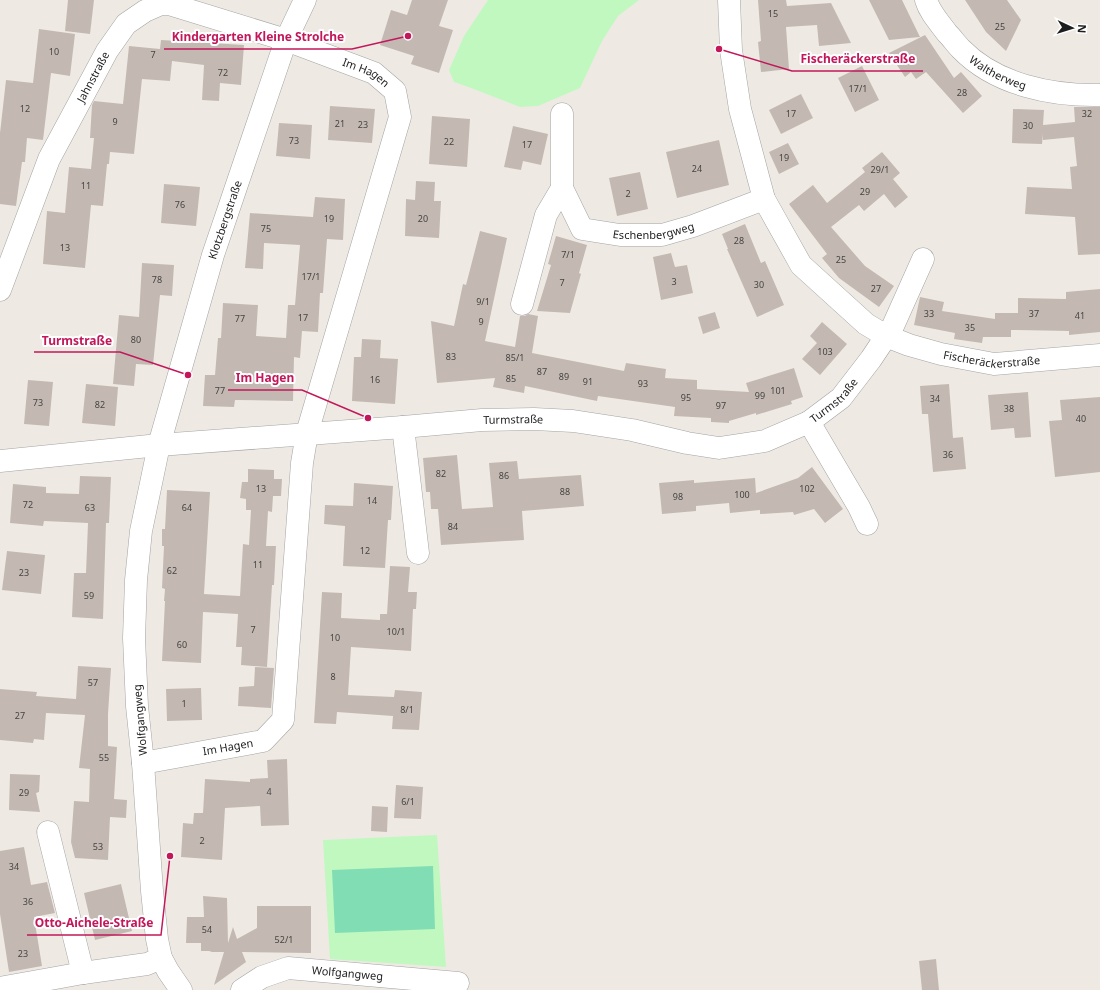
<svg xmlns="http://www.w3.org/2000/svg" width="1100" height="990" font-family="'Noto Sans',sans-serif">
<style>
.park{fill:#c0f8c0}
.pitch{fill:#81ddb3}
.building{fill:#c3b9b2}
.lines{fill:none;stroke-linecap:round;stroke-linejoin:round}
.minor-casing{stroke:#a4a4a4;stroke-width:23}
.minor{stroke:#fff;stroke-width:22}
.labels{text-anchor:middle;stroke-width:4;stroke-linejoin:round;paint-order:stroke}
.number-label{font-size:9px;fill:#464442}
.street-label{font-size:11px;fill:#1d1d1d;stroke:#fff}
.leader{fill:none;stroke:#c2185b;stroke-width:1.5}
.callout-dot{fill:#c2185b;stroke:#fff;stroke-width:1.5}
.callout-label{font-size:12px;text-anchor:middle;font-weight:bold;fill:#c2185b;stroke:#fff;stroke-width:4;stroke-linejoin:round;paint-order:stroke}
</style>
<rect width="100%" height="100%" fill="#eeeae3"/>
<!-- park -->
<g class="park">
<polygon points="488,0 639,0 618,16 602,41 580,88 538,106 520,107 471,88 454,82 449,70 464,36"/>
<polygon points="437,835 446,967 330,959 323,840"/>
</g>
<!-- pitch -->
<polygon class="pitch" points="433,866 435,929 335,933 332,870"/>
<!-- building -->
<g class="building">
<polygon points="68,0 94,0 90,34 65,31"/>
<polygon points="412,0 448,0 439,26 453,30 439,73 411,64 414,56 380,45 391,10 407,15"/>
<polygon points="758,0 786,0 787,6 831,3 851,43 819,46 817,25 786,27 789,69 761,72 758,42 761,41"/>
<polygon points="869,0 902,0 920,37 889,40"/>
<polygon points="965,0 1007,0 1021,20 1006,51 986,32"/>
<polygon points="39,29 75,34 70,76 51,73 43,140 27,138 25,162 22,162 16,206 0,204 0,133 6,80 33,83"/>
<polygon points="925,35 954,78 961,72 982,96 963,113 926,72 916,79 911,72 905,77 889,53"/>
<polygon points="161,40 244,45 241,85 220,83 219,101 202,100 204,65 172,61 170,81 142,79 134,154 110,152 109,164 107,164 103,206 91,205 85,268 43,264 47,211 65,213 69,167 91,169 94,138 90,138 92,105 94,101 123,104 129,46 160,49"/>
<polygon points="862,66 879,100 855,112 838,78"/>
<polygon points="801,94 813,118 781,134 769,110"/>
<polygon points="330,106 375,109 372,143 328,140"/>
<polygon points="1074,107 1100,107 1100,254 1078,255 1075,217 1025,214 1027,187 1072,189 1070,167 1077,166 1074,137 1043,140 1043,134 1042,144 1012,143 1013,109 1044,110 1043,125 1075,122"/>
<polygon points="432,116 470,119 467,167 429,164"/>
<polygon points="279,123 312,125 310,159 276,156"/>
<polygon points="513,126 548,134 541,165 523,161 521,170 504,167"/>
<polygon points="719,140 729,185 677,198 666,152"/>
<polygon points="788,143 799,164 779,174 769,152"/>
<polygon points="882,152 900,173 893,179 908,197 895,208 884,194 864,211 859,205 831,227 865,266 894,286 879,307 839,278 822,258 827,254 789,204 813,185 827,203 865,172 862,168"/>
<polygon points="640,172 648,209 617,216 609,178"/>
<polygon points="416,181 435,182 434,201 441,201 439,238 405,236 406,199 415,200"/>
<polygon points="164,184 200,187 196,226 161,223"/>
<polygon points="315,197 345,199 343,240 327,239 323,293 320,293 318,332 302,331 300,358 294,357 293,401 235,400 234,407 203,406 205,375 215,375 218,338 221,338 223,303 258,305 256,336 286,338 288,305 295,305 300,245 264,243 263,269 245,268 250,213 313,217"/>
<polygon points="745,224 761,263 765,261 784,305 757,317 727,249 728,249 722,234"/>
<polygon points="480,231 507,238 485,341 515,347 520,316 525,316 528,314 538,316 532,353 624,371 626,363 666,369 665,378 697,380 697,389 749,392 746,383 794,368 803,397 791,401 792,404 756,415 756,413 729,421 729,423 711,422 711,418 674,416 675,407 598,396 597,401 525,386 524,393 493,387 495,378 437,383 431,321 454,326 463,284 466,285"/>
<polygon points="556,236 587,245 579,273 581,274 570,313 537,311 551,265 548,264"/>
<polygon points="671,253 675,267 687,265 693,293 661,300 653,257"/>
<polygon points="142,263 174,265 172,296 160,295 153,365 136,364 134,386 113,384 119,315 139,317"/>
<polygon points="1100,289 1100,332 1069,335 1069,331 1011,330 1011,337 983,337 982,343 954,339 955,333 914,325 920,297 944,302 942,311 995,319 995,313 1018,313 1018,298 1066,299 1066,292"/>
<polygon points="715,312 720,328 703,334 698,317"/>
<polygon points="822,322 847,344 820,375 802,359 817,343 810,336"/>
<polygon points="362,339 381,340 380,358 398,359 395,404 352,401 354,357 361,357"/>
<polygon points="28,380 53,382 49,426 24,424"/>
<polygon points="86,384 118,387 115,426 82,423"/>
<polygon points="949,384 953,438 963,437 966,469 933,472 928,414 922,414 920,386"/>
<polygon points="1028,392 1031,437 1015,438 1014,428 991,430 988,395"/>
<polygon points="1100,397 1100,472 1055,477 1049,421 1062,420 1060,400"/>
<polygon points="457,455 462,509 493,507 489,463 517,461 519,479 581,475 584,506 522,511 524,540 441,545 438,509 431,509 430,492 426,492 423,458"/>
<polygon points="812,467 843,509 825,523 814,509 794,515 793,512 760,514 760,510 730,513 729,503 696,506 696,511 662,514 659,483 694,480 694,483 755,478 756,493 798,478"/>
<polygon points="248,469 274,470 274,479 282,479 281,496 273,496 272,512 268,511 266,546 276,546 274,585 272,585 267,667 241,665 242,647 236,647 238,614 203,612 201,663 162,661 165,601 164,601 165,589 162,588 164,546 162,546 162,529 165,529 167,490 210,492 204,594 240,596 243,544 249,545 251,510 246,510 246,499 240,498 242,482 248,482"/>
<polygon points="80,476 111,477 109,523 106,523 103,619 72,617 74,573 86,573 88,523 44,521 43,526 10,523 13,484 46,487 46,493 79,494"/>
<polygon points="354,483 393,486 391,520 388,520 385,568 343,566 345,526 324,524 325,505 353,506"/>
<polygon points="7,551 45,555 41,594 2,590"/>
<polygon points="390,566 410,567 408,592 417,592 416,609 413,609 411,651 351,647 348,695 394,697 395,690 422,692 419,730 392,729 393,716 337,712 336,724 314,723 322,592 342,593 341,618 380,620 380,614 387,614"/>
<polygon points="78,666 111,668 108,714 108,746 117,747 114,799 127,800 126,818 110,817 108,860 75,858 71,842 74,801 89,802 90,769 79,768 85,715 46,713 44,740 34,739 33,743 0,740 0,689 37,692 36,696 76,699"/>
<polygon points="255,667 274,668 271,708 238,706 239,687 254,686"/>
<polygon points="201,688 202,720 167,721 166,689"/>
<polygon points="287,759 289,825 261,826 260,806 225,808 222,860 181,857 183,823 193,824 194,813 203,813 205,779 250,782 250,779 268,778 267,760"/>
<polygon points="10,774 40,775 39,792 36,793 40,812 9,810"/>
<polygon points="396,785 423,787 421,819 394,818"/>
<polygon points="372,806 388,807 387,832 371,831"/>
<polygon points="24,847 31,885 47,882 55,913 34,917 42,966 9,972 0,914 0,851"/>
<polygon points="121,884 132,931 95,940 84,893"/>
<polygon points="203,896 227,898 228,943 233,927 237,939 257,928 257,906 311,906 311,953 242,952 246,962 214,985 224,952 209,952 212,951 201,951 201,943 186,943 187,917 204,917"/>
<polygon points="936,959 939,990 922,990 919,961"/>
</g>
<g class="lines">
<!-- minor casing -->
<g class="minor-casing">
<g id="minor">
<path id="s1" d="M729 0 731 50 740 109 764 199 801 265 866 324 886 336 909 345 941 354 994 364 1100 355"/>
<path id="s2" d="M926 0C930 13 939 22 947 33 952 38 956 44 961 49 996 85 1052 96 1100 95"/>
<path id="s3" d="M562 114V188L582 229 620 235H662L693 226 764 199"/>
<path id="s4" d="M0 290 49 159 107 51 126 24 145 11 161 4H169L286 40 374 73 395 91 400 117 307 433 302 463 283 720 263 741 143 763"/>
<polyline points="522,304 546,215 562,188"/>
<polyline points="809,422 859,507 867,524"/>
<polyline points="403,427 418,553"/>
<path id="s5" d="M0 461 159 445 403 427 482 420 534 419 573 421 632 430 687 443 719 448 765 441 809 422 841 398 871 359 893 326 923 259"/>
<polyline points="48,832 83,973"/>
<polyline points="0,988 83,973 147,964 161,958"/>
<path id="s6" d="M181 990 168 971 161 958 157 939 152 891 143 763 137 706 134 638 136 580 141 531 159 445 213 255 286 40 305 0"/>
<path id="s7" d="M242 990 262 977 288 968 458 983"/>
</g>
</g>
<!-- minor -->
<use href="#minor" class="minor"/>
</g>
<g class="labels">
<!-- number labels -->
<g class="number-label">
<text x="773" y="17">15</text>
<text x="1000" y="30">25</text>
<text x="54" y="55">10</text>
<text x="153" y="58">7</text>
<text x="223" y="76">72</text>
<text x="858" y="92">17/1</text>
<text x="962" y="96">28</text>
<text x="25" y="112">12</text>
<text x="791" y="117">17</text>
<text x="1087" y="117">32</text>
<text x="115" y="125">9</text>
<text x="340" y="127">21</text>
<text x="363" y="128">23</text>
<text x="1028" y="129">30</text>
<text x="294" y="144">73</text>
<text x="449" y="145">22</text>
<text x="527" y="148">17</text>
<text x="784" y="161">19</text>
<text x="697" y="172">24</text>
<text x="880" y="173">29/1</text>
<text x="86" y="189">11</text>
<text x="865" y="195">29</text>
<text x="628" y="197">2</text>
<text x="180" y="208">76</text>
<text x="329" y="222">19</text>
<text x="423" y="222">20</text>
<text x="266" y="232">75</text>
<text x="739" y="244">28</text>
<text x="65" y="251">13</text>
<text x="568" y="258">7/1</text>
<text x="841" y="263">25</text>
<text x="311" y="280">17/1</text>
<text x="157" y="283">78</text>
<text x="674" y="285">3</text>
<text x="562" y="286">7</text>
<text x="759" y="288">30</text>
<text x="876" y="292">27</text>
<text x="483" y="305">9/1</text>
<text x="929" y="317">33</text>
<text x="1034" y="317">37</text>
<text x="1080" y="319">41</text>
<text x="303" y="321">17</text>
<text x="240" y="322">77</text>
<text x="481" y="325">9</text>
<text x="970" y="331">35</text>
<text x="136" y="343">80</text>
<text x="825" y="355">103</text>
<text x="451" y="360">83</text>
<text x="515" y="361">85/1</text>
<text x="542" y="375">87</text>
<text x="564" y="380">89</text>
<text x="511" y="382">85</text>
<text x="375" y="383">16</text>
<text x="588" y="385">91</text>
<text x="643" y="387">93</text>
<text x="220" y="394">77</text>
<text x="778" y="394">101</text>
<text x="760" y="399">99</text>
<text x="686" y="401">95</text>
<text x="935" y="402">34</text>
<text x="38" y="406">73</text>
<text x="100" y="408">82</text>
<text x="721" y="409">97</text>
<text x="1009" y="412">38</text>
<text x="1081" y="422">40</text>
<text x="948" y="458">36</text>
<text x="441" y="477">82</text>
<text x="504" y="479">86</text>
<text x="261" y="492">13</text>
<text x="807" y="492">102</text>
<text x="565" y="495">88</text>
<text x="742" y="498">100</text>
<text x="678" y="500">98</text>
<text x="372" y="504">14</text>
<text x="28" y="508">72</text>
<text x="90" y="511">63</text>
<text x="187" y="511">64</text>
<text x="453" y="530">84</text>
<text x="365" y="554">12</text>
<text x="258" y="568">11</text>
<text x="172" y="574">62</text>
<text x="24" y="576">23</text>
<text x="89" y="599">59</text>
<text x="253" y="633">7</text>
<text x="396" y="635">10/1</text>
<text x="335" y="641">10</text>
<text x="182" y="648">60</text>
<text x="333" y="680">8</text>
<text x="93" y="686">57</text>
<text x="184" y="707">1</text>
<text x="407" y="713">8/1</text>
<text x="20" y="719">27</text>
<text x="104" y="761">55</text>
<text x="269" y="795">4</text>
<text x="24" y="796">29</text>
<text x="408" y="805">6/1</text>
<text x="202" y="844">2</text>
<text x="98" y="850">53</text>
<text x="14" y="870">34</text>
<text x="28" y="905">36</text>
<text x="207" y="933">54</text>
<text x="284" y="943">52/1</text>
<text x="23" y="957">23</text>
</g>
<!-- street labels -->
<g class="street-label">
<text dy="4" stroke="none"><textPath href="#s2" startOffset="105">Waltherweg</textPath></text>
<text dy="4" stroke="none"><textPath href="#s4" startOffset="553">Im Hagen</textPath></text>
<text dy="4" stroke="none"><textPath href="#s4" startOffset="233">Jahnstraße</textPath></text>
<text dy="4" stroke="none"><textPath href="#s6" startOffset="789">Klotzbergstraße</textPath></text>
<text dy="4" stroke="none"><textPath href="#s3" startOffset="192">Eschenbergweg</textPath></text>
<text dy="4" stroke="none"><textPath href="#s1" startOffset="499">Fischeräckerstraße</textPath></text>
<text dy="4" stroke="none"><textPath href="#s5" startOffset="851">Turmstraße</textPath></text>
<text dy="4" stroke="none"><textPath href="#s5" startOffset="515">Turmstraße</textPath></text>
<text transform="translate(140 720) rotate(-95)" y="4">Wolfgangweg</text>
<text transform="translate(228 747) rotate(-10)" y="4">Im Hagen</text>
<text dy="4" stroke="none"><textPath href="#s7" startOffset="111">Wolfgangweg</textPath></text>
</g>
</g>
<!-- callouts -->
<path class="leader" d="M408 36L352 49H164M719 49L792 71H923M188 375L120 352H34M368 418L302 390H228M170 856L161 935H27"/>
<g class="callout-dot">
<circle cx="408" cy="36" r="4"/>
<circle cx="719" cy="49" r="4"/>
<circle cx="188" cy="375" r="4"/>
<circle cx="368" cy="418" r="4"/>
<circle cx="170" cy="856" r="4"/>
</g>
<g class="callout-label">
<text x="258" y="41">Kindergarten Kleine Strolche</text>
<text x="858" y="63">Fischeräckerstraße</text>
<text x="77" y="345">Turmstraße</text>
<text x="265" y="382">Im Hagen</text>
<text x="94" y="927">Otto-Aichele-Straße</text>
</g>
<!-- north arrow -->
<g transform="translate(1072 28) rotate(94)" stroke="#ffffff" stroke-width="3" paint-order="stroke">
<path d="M0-3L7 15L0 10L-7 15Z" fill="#1d1d1d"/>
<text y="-6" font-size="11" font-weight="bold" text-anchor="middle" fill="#1d1d1d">N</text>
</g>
</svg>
